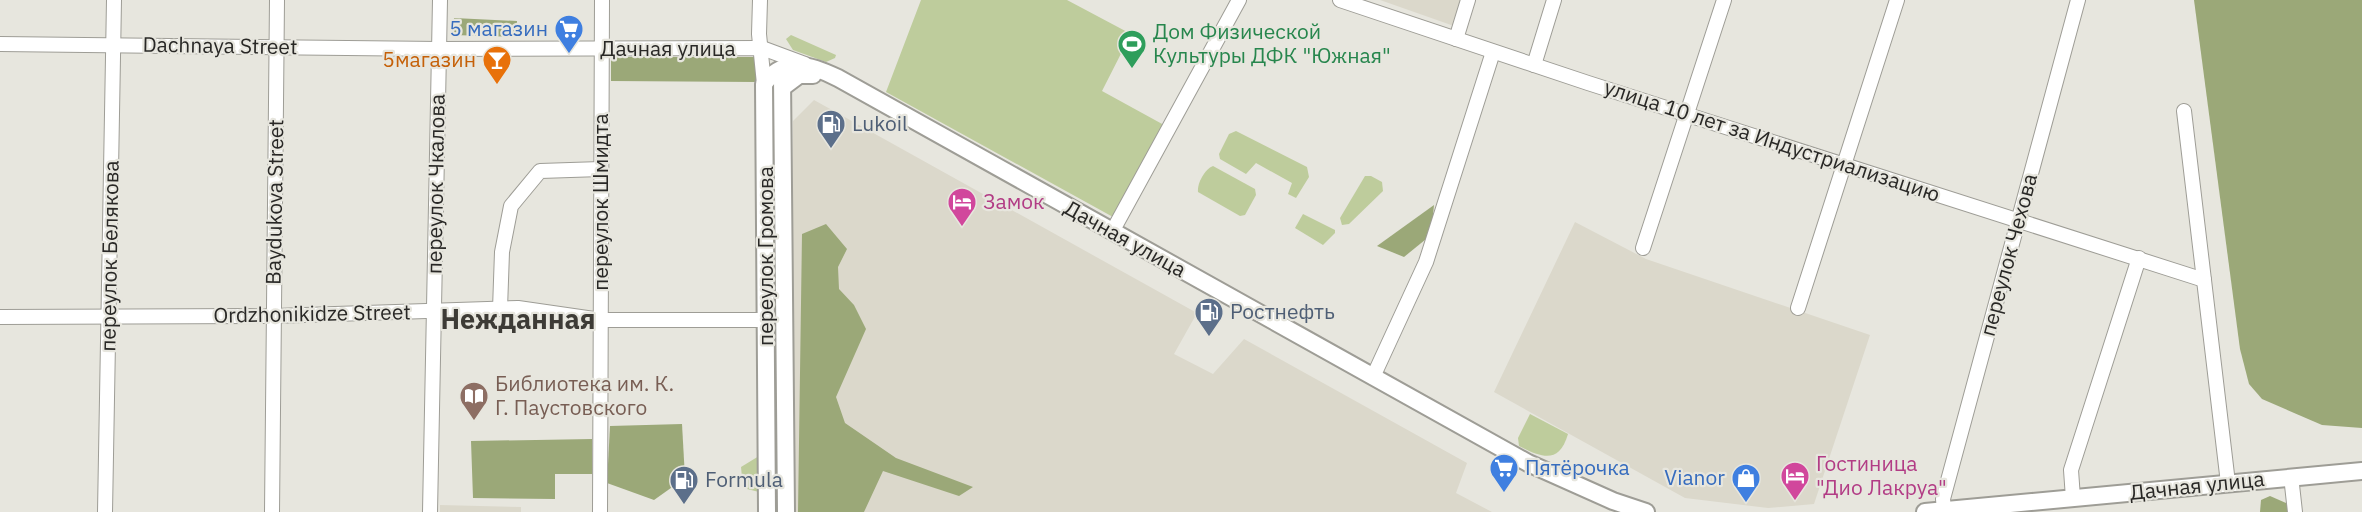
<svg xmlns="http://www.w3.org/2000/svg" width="2362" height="512" font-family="'IBM Plex Sans',sans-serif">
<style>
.built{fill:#dbd8cb}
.green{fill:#becc9c}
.forest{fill:#9ba878}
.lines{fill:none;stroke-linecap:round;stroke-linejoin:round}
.minor-casing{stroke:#9e9d96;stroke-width:16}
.major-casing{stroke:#9e9d96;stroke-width:20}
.minor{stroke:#fff;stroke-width:14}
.major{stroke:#fff;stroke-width:16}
.labels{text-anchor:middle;stroke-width:4.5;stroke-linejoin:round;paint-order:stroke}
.shop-label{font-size:21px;fill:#366cbe;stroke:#e7e6de;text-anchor:end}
.leisure-label{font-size:21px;fill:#27864d;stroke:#e7e6de;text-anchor:start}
.street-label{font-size:21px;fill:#292826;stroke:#e7e6de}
.food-label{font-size:21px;fill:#c56008;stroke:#e7e6de;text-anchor:end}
.service-label{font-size:21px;fill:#4e5e75;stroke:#e7e6de;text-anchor:start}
.hotel-label{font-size:21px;fill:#b23c85;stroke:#e7e6de;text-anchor:start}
.education-label{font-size:21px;fill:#785e54;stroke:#e7e6de;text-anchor:start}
.district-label{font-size:27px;font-weight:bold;fill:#3d3b36;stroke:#e7e6de}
</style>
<rect width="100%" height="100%" fill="#e7e6de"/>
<!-- built -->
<g class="built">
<polygon points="1380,0 1462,0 1454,26"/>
<polygon points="814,100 1197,313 1174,354 1213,374 1244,339 1467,463 1456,493 1492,512 792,512 793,121"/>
<polygon points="1575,222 1646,259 1870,335 1814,504 1768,508 1685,498 1494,392"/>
<polygon points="440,505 521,507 521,512 440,512"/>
</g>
<!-- green -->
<g class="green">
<polygon points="921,0 1067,0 1131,34 1102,91 1164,125 1113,217 886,92"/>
<polygon points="791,35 836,55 835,58 826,62 793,50 786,39"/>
<polygon points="768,89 777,89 779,512 771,512"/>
<polygon points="1236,131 1307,167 1309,177 1296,198 1288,194 1292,183 1256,163 1246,174 1220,159 1219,154 1229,134"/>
<path d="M1213 166 1255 189 1256 195 1245 215 1240 216 1198 192C1197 183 1205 169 1213 166Z"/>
<polygon points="1365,176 1371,176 1382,182 1383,191 1349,224 1342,225 1340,218"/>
<polygon points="1303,214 1335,230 1335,233 1323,245 1295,228"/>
<path d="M1530 414 1568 434C1559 465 1541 457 1519 446L1518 438Z"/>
<polygon points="759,456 759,492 743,488 741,467"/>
</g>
<!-- forest -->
<g class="forest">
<polygon points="2194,0 2362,0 2362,428 2322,425 2262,399 2249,384 2240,349"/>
<polygon points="454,18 517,21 517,37 453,35"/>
<polygon points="611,57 757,57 756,82 611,81"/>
<polygon points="1434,205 1431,235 1404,257 1377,246"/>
<polygon points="826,224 847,249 838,267 839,289 854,305 866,329 836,397 845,423 896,458 973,487 959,496 883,471 864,512 798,512 802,234"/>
<polygon points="682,424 685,478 654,500 607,483 610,426"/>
<polygon points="592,439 592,474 555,474 555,499 473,498 471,441"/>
<polygon points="2270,496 2286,503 2291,512 2260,512 2261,500"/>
</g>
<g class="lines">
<!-- minor casing -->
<g class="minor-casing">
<g id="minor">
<polyline points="760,0 759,34 764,84"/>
<polyline points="1340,0 1588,83 2204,280"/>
<polyline points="1456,39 1468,0"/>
<polyline points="0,44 439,49 762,48 805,64"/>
<polyline points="1534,65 1554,0"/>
<polyline points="2184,111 2228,483"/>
<polyline points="1112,232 1239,0"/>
<polyline points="1643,248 1724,0"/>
<polyline points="1798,308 1897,0"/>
<polyline points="500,309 502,252 511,206 540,171 601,169"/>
<polyline points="0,317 274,316 518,308 601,320 766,320"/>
<polyline points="1373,377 1426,262 1493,52"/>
<polyline points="2292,485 2295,512"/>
<polyline points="2073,498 2071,470 2139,258"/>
<polyline points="1944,510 1943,499 2078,0"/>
<polyline points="105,512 114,0"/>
<polyline points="272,512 277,0"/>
<polyline points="430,512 440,0"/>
<polyline points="600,512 602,0"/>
</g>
</g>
<!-- major casing -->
<g class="major-casing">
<g id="major">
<polyline points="782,78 786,512"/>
<polyline points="783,87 799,75 813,75"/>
<path d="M767 512 764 84C784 56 812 65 838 78L1528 463 1613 501 1646 512"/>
<polyline points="1925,512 2362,471"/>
</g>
</g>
<!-- minor -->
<use href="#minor" class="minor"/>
<!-- major -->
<use href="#major" class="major"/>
</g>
<!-- icons -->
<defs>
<g id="supermarket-pin" transform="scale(1.5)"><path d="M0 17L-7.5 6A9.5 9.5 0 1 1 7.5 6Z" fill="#3f7fe0" stroke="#e7e6de"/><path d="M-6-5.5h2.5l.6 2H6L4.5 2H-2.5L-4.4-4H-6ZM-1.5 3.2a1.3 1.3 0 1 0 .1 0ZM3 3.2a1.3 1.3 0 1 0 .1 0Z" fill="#fff"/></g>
<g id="stadium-pin" transform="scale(1.5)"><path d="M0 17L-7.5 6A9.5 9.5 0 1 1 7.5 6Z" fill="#2e9e5b" stroke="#e7e6de"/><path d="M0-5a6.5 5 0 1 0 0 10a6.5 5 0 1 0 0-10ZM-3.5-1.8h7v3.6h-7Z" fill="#fff"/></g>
<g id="bar-pin" transform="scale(1.5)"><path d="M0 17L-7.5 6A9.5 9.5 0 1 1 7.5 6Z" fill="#e8710a" stroke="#e7e6de"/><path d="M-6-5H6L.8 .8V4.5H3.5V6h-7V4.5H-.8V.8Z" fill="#fff"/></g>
<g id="fuel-pin" transform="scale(1.5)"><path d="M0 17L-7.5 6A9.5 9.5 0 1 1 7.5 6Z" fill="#5c6f8a" stroke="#e7e6de"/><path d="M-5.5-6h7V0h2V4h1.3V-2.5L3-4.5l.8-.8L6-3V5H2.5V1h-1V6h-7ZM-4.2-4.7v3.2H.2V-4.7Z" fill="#fff"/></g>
<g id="hotel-pin" transform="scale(1.5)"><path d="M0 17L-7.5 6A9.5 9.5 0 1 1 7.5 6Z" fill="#d1479c" stroke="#e7e6de"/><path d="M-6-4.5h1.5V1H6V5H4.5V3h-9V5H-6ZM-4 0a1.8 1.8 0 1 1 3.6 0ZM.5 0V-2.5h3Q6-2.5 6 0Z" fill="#fff"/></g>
<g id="library-pin" transform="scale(1.5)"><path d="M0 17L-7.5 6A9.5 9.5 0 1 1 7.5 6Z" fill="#8d6e63" stroke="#e7e6de"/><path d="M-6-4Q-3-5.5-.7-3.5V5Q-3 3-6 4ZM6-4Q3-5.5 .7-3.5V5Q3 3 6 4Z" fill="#fff"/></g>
<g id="shop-pin" transform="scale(1.5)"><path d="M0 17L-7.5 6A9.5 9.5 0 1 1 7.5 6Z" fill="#3f7fe0" stroke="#e7e6de"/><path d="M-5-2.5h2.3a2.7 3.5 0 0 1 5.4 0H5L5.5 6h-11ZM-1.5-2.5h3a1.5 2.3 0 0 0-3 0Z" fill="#fff"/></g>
</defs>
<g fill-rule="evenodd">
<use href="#supermarket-pin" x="569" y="29"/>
<use href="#stadium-pin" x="1132" y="44"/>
<use href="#bar-pin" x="497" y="60"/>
<use href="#fuel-pin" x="831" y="124"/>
<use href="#hotel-pin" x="962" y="202"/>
<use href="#fuel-pin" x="1209" y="312"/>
<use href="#library-pin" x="474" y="396"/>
<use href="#supermarket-pin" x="1504" y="468"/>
<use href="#hotel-pin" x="1795" y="476"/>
<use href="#shop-pin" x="1746" y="478"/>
<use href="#fuel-pin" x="684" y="480"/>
</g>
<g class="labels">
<!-- shop labels -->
<g class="shop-label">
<text x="548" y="36">5 магазин</text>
<text x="1525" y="475" text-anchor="start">Пятёрочка</text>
<text x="1725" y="485">Vianor</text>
</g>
<!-- leisure labels -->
<g class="leisure-label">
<text x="1153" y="39">Дом Физической<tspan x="1153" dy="24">Культуры ДФК "Южная"</tspan></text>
</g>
<!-- street labels -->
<g class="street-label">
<text transform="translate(220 46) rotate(1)" y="7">Dachnaya Street</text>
<text x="668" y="56">Дачная улица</text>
<text transform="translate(1772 141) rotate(18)" y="7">улица 10 лет за Индустриализацию</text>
<text transform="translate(436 184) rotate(-89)" y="7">переулок Чкалова</text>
<text transform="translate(275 202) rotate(-89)" y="7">Baydukova Street</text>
<text transform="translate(601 202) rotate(-90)" y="7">переулок Шмидта</text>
<text transform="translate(1125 239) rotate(29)" y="7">Дачная улица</text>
<text transform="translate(2009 255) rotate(-75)" y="7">переулок Чехова</text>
<text transform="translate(110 256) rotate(-89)" y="7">переулок Белякова</text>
<text transform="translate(766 256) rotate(-90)" y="7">переулок Громова</text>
<text transform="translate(312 314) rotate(-1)" y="7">Ordzhonikidze Street</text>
<text transform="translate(2197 486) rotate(-6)" y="7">Дачная улица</text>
</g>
<!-- food labels -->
<g class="food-label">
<text x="476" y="67">5магазин</text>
</g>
<!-- service labels -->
<g class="service-label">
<text x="852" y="131">Lukoil</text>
<text x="1230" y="319">Ростнефть</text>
<text x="705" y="487">Formula</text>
</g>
<!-- hotel labels -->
<g class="hotel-label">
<text x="983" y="209">Замок</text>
<text x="1816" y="471">Гостиница<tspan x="1816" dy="24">"Дио Лакруа"</tspan></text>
</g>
<!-- education labels -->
<g class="education-label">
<text x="495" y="391">Библиотека им. К.<tspan x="495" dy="24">Г. Паустовского</tspan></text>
</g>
<!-- district labels -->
<g class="district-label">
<text x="518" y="329">Нежданная</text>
</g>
</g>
</svg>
